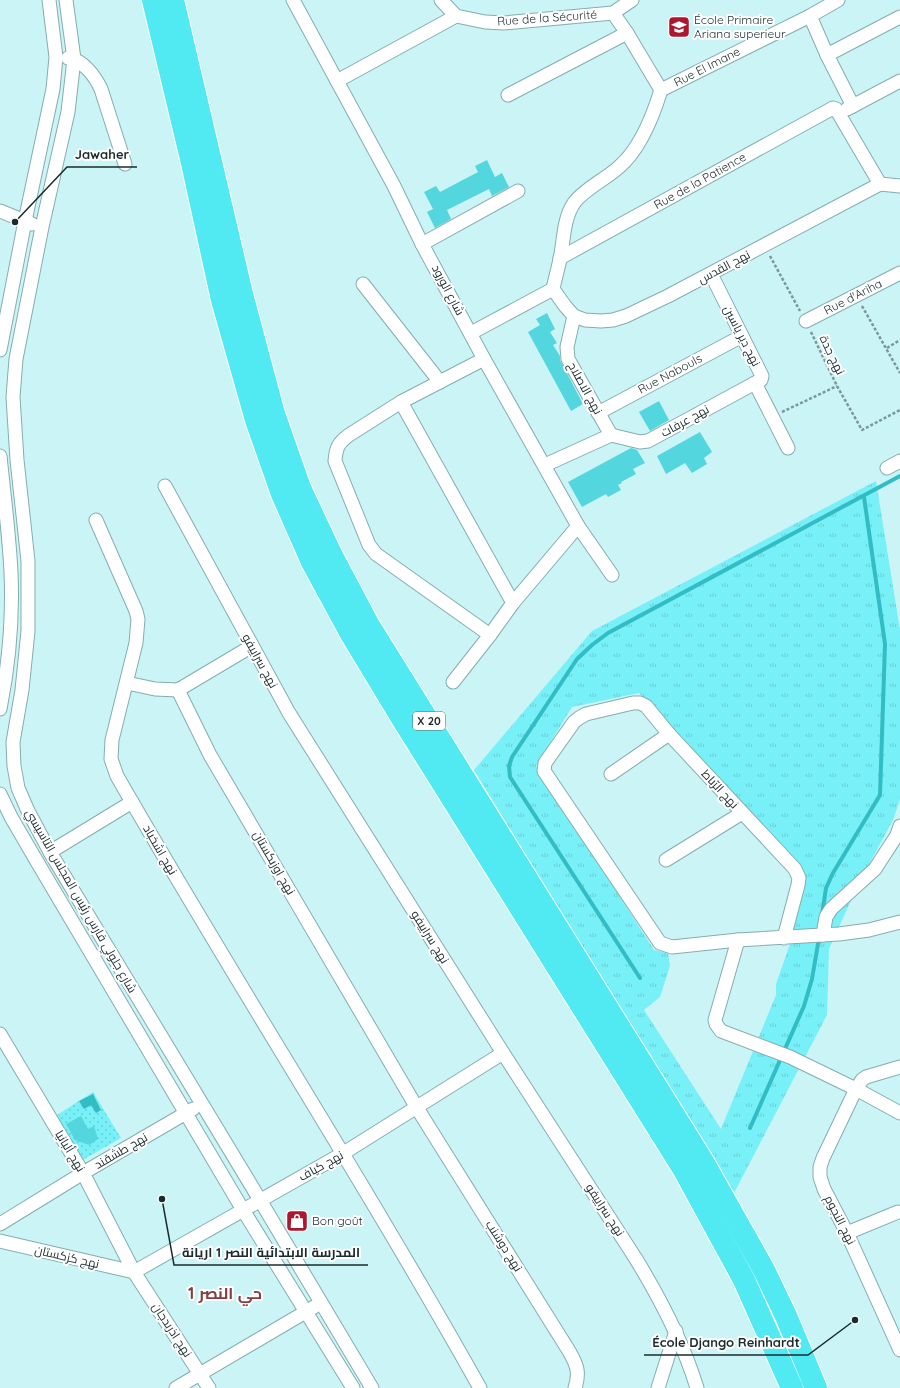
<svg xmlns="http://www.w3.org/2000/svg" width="900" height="1388" font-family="Quicksand,Cairo,sans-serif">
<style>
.grass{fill:url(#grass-tufts);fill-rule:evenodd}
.park{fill:url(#park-dots)}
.water{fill:#32bcc4}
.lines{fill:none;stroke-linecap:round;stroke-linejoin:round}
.stream{stroke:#32bcc4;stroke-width:4}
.building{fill:#54d6de}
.street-casing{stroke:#85adaf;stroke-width:15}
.highway-casing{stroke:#fff;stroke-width:24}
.path{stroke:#7a9799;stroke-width:2.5;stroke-dasharray:3 2;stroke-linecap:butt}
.street{stroke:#fff;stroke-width:13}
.highway{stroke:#51eaf3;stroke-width:22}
.labels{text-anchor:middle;stroke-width:4;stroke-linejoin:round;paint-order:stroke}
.shield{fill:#fff;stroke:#5f6b6b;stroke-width:1}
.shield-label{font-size:11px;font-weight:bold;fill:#1b2b2c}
.street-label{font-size:12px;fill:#1b2b2c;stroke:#fff}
.poi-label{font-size:12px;fill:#1b2b2c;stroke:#fff;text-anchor:start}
.district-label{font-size:16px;font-weight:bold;fill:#863d3f;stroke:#fff}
.leader{fill:none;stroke:#1b2b2c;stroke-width:1.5}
.callout-dot{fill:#1b2b2c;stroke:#fff;stroke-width:1.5}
.callout-label{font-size:13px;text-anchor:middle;font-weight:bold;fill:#1b2b2c;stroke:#fff;stroke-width:4;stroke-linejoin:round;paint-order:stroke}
</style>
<defs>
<pattern id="grass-tufts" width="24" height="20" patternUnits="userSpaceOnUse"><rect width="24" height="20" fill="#78f0f8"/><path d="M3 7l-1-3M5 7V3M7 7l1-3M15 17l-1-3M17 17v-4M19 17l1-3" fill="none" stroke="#67ced5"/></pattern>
<pattern id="park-dots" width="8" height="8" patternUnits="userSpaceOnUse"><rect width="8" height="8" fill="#78f0f8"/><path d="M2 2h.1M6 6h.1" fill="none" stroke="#67ced5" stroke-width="1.8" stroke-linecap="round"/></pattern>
</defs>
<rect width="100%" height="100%" fill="#cbf4f7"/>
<!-- grass -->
<path class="grass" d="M876 481 900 630V799L893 820 858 885 829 949 827 1015 733 1195 710 1155 474 770 592 631ZM639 693 806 875 791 941 776 984V995L721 1129 644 1010 660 997 670 966 668 953 654 950 536 766 572 707Z"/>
<!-- park -->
<polygon class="park" points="93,1092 121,1138 81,1161 54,1117"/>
<!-- water -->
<polygon class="water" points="93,1094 101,1110 96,1113 91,1105 84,1109 79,1101"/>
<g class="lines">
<!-- stream -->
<g class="stream">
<polyline points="822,915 826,888 833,873 880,795 885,644 864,497"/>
<polyline points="640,978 510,777 509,766 512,757 577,659 592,645 608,633 900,476"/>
<polyline points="750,1128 804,1006 812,979 819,938"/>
</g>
</g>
<!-- building -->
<g class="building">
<polygon points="487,160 495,177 502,173 509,187 492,196 489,189 447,210 451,219 435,228 427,212 433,209 424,192 436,186 440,192 478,172 475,166"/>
<polygon points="547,313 555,329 550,332 557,343 553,345 560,356 560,360 583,404 571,411 528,332 540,325 536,319"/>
<polygon points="659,401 669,420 650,431 639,412"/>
<polygon points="700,432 712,452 704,458 707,464 692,473 685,463 666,474 657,456"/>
<polygon points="631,448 637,450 645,463 633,469 636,474 621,482 622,483 618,485 621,490 608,497 606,494 582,507 568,482"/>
<polygon points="81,1116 88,1129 94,1126 98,1139 89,1145 75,1140 66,1124"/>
</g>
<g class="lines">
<!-- street casing -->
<g class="street-casing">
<g id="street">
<polyline points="66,0 74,59 68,112 42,227 16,359 13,397 17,460 28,561 28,631 22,690 13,742 14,766 18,788 28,811 50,852 260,1200 372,1388"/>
<polyline points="293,0 394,186 422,244 484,359 578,526 612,575"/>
<polyline points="441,0 456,16 485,22 504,23 613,13 632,0"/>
<polyline points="810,16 827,55 853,106"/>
<polyline points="827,55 900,17"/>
<path d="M68 58C83 60 95 76 101 89L125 164"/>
<polyline points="337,81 456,16"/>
<polyline points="661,90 810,16 838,0"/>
<polyline points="508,95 627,33"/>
<polyline points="847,109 900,81"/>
<polyline points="0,211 32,224"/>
<polyline points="422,244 518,191"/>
<polyline points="560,258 833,108 836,109 880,184"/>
<polyline points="711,274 762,376 761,380 755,383 788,448"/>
<polyline points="363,284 440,382"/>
<polyline points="553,289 565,306 574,316 585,320 601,321 613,320 626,316 668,296 880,184 900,186"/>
<polyline points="574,316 567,347 568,359 611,435"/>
<polyline points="806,321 900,273"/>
<path d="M471 333 553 289C555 279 558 269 560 259 564 241 563 219 574 203 584 189 606 179 619 167 640 149 653 116 661 90L627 33 613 13"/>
<polyline points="0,350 25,221 53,89 56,57 49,0"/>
<path d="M484 359 401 402 349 435C338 443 336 448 335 461L369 545 376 554 490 635"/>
<polyline points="401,402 513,603"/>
<polyline points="598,413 742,336"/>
<polyline points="611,435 640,442 648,441 755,383"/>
<path d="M0 456C4 495 9 533 11 572 13 618 9 664 0 709"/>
<polyline points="545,465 611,435"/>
<polyline points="887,468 900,461"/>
<path d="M165 486 289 713 503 1053 636 1259C661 1300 683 1342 697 1388"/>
<path d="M96 520 136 611 138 619 136 643 112 740 111 759 117 776C235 982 364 1181 480 1388"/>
<polyline points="453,682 490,635 513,603 578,526"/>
<polyline points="127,683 155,689 178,690"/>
<path d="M178 690 210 755 417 1108 569 1351C577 1365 580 1372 575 1388"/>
<polyline points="178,690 252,646"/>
<polyline points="611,774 669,734"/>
<polyline points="0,794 11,817 36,860 243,1210 353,1388"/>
<polyline points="50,852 132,802"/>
<polyline points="666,860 742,813"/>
<polyline points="823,935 826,917 831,909 875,869 897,835 900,826"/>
<polyline points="784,938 798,885 799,878 795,869 669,734 646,706 640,703 633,703 586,714 579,718 574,722 545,763 544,771 660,943 672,947 738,940 839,934 869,930 900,922"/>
<polyline points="738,940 715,1020 716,1024 721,1031 790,1057 856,1089 900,1113"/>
<polyline points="0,1034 83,1173 134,1272 209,1388"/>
<polyline points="900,1067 866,1077 862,1080 856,1089 823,1158 820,1167 820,1177 824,1189 847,1233 900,1350"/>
<polyline points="0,1224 83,1173 193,1109"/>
<polyline points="847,1233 898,1212"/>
<polyline points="0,1241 134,1272"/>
<polyline points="134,1272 342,1154 503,1053"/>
<polyline points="176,1388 314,1307"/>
<polyline points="658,1388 676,1331"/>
</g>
</g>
<!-- highway casing -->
<g class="highway-casing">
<g id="highway">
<polyline points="153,0 192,163 222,300 256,420 282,494 312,562 351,634 403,720 684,1170 744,1280 792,1388"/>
<polyline points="173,0 242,294 274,414 300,488 331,554 368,624 702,1160 764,1270 786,1316 816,1388"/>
</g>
</g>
<!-- path -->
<g class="path">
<polyline points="770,256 800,311"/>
<polyline points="862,306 900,373"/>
<polyline points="811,332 837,386 862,430 900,410"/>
<polyline points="887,348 900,340"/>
<polyline points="782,412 837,386"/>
</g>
<!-- street -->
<use href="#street" class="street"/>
<!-- highway -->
<use href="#highway" class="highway"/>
</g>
<!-- icons -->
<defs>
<g id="school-square" transform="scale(1.15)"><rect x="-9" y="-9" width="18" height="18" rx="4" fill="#ac172e" stroke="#fff"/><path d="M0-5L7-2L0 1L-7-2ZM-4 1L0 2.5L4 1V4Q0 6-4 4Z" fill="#fff"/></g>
<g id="shop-square" transform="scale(1.15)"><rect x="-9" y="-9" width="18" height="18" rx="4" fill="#ac172e" stroke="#fff"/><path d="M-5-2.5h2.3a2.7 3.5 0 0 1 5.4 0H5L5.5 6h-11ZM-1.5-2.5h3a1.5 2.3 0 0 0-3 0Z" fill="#fff"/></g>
</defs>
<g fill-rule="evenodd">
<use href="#school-square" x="679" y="27"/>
<use href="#shop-square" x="297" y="1221"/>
</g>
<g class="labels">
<!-- shield labels -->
<rect class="shield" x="413" y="712" width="32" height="18" rx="3"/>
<g class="shield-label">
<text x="429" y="725">X 20</text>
</g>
<!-- street labels -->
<g class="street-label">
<text transform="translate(547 18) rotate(-4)" y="4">Rue de la Sécurité</text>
<text transform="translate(707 67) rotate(-27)" y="4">Rue El Imane</text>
<text transform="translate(700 181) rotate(-29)" y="4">Rue de la Patience</text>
<text transform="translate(724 267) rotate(-28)" y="4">نهج القدس</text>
<text transform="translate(448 290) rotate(62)" y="4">شارع الورود</text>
<text transform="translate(853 297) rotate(-27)" y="4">Rue d'Ariha</text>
<text transform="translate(742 336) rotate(63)" y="4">نهج دير ياسين</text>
<text transform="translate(832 355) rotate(64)" y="4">نهج جدة</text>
<text transform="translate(670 374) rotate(-28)" y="4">Rue Nabouls</text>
<text transform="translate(585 388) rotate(61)" y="4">نهج الاصلاح</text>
<text transform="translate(685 421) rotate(-29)" y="4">نهج عرفات</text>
<text transform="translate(260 661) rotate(61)" y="4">نهج سراييفو</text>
<text transform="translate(720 789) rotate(47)" y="4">نهج الرّباط</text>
<text transform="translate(160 850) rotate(60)" y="4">نهج اشخباد</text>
<text transform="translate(274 863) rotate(60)" y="4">نهج اوزبكستان</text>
<text transform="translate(81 901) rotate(60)" y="4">شارع جلولي فارس رئيس المجلس التاسيسي</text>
<text transform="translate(430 937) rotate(58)" y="4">نهج سراييفو</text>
<text transform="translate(70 1151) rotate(59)" y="4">نهج ألبانيا</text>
<text transform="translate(121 1151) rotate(-30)" y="4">نهج طشقند</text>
<text transform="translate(321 1166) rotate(-29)" y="4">نهج كياف</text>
<text transform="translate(605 1210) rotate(57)" y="4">نهج سراييفو</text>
<text transform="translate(840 1220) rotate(63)" y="4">نهج النجوم</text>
<text transform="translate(504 1246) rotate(58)" y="4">نهج دوشنب</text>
<text transform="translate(67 1257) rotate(13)" y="4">نهج كزكستان</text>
<text transform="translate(172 1330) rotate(57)" y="4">نهج اذربدجان</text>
</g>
<!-- poi labels -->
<g class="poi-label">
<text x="694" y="24">École Primaire<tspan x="694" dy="14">Ariana superieur</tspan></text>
<text x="312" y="1225">Bon goût</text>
</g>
<!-- district labels -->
<g class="district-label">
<text x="225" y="1299">حي النصر 1</text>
</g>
</g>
<!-- callouts -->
<path class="leader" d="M15 222L67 167H137M162 1199L174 1265H368M855 1320L808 1355H644"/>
<g class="callout-dot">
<circle cx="15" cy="222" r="4"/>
<circle cx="162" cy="1199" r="4"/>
<circle cx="855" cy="1320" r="4"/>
</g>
<g class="callout-label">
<text x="102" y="159">Jawaher</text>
<text x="271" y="1257">المدرسة الابتدائية النصر 1 اريانة</text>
<text x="726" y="1347">École Django Reinhardt</text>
</g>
</svg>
